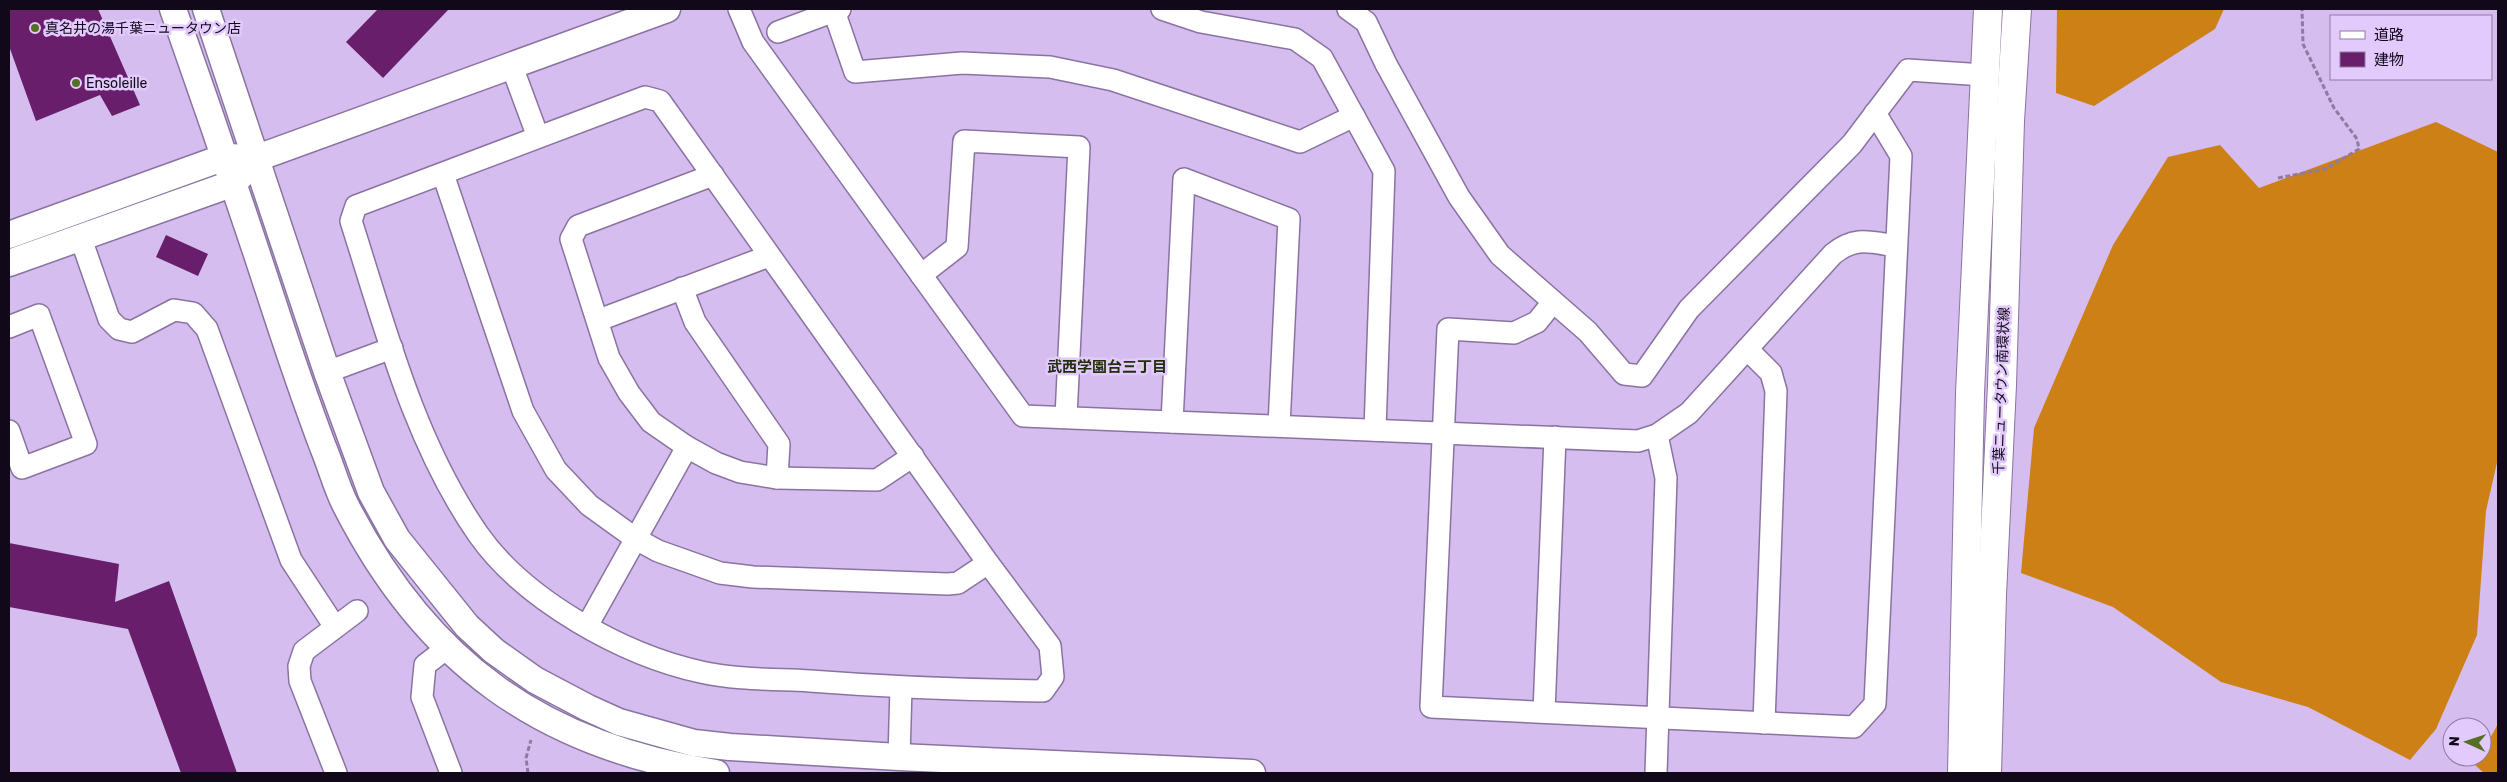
<svg xmlns="http://www.w3.org/2000/svg" width="2507" height="782" font-family="Rubik,'Noto Sans JP',sans-serif">
<style>
.forest{fill:#cc8015}
.building{fill:#681e6a}
.lines{fill:none;stroke-linecap:round;stroke-linejoin:round}
.minor-casing{stroke:#8a73a1;stroke-width:24}
.tertiary-casing{stroke:#8a73a1;stroke-width:29}
.secondary-casing{stroke:#8a73a1;stroke-width:30}
.path{stroke:#8e7ba1;stroke-width:3;stroke-dasharray:5 2.5;stroke-linecap:butt}
.minor{stroke:#fff;stroke-width:21}
.tertiary{stroke:#fff;stroke-width:26}
.secondary{stroke:#fff;stroke-width:28}
.poi-dot{fill:#557024;stroke:#e2cafc;stroke-width:2}
.labels{text-anchor:middle;stroke-width:5;stroke-linejoin:round;paint-order:stroke}
.poi-label{font-size:14px;fill:#110819;stroke:#e2cafc;text-anchor:start}
.street-label{font-size:14px;fill:#110819;stroke:#e2cafc}
.neighbourhood-label{font-size:15px;font-weight:bold;fill:#222f0b;stroke:#e2cafc}
</style>
<rect width="100%" height="100%" fill="#d5bdef"/>
<!-- forest -->
<g class="forest">
<polygon points="2057,9 2224,9 2215,29 2094,106 2056,93"/>
<polygon points="2436,122 2498,152 2498,458 2486,511 2477,635 2436,729 2410,760 2308,707 2221,682 2113,607 2021,573 2034,428 2113,245 2168,157 2220,145 2259,188"/>
<polygon points="2498,724 2498,773 2484,773 2475,765"/>
</g>
<!-- building -->
<g class="building">
<polygon points="9,9 98,9 140,105 112,116 100,95 36,121 9,46"/>
<polygon points="378,9 449,9 383,78 346,42"/>
<polygon points="166,235 208,254 198,276 156,257"/>
<polygon points="9,543 119,564 115,602 169,581 237,773 181,773 128,629 9,607"/>
</g>
<g class="lines">
<!-- minor casing -->
<g class="minor-casing">
<g id="minor">
<path d="M739 9 753 42 1023 416 1638 441 1657 435 1689 413 1833 254C1855 236 1870 242 1896 246"/>
<polyline points="1162,9 1201,22 1295,39 1322,58 1384,171 1375,430"/>
<polyline points="1348,9 1366,22 1386,64 1459,197 1500,255 1588,332 1624,374 1642,376 1689,309 1852,144 1908,70 1984,75"/>
<polyline points="834,11 855,72 962,63 1050,67 1113,80 1300,142 1354,116"/>
<polyline points="778,32 840,9"/>
<polyline points="511,64 538,137"/>
<path d="M645 97 660 101 988 563 1050 646 1053 677 1043 691C965 690 888 687 810 681 774 679 736 680 701 672 623 655 524 600 478 534 414 442 385 327 351 221L356 206Z"/>
<polyline points="443,174 523,411 556,470 589,505 636,539 658,551 720,573 753,577 948,584 958,583 988,563"/>
<polyline points="713,175 578,226 571,239 609,358 629,393 651,422 687,447 716,463 740,472 777,478 877,480 913,456"/>
<polyline points="80,236 109,319 119,329 132,332 174,310 193,313 207,329 291,560 335,627"/>
<polyline points="921,275 957,247 964,141 1079,147 1066,417"/>
<polyline points="682,288 695,322 779,444 777,478"/>
<polyline points="1553,302 1537,322 1514,333 1448,329 1431,707 1854,727 1875,704 1901,156 1875,113"/>
<polyline points="599,320 769,256"/>
<polyline points="9,327 39,315 86,444 22,468 9,431"/>
<polyline points="1747,349 1771,373 1776,391 1764,723"/>
<polyline points="327,372 392,348"/>
<polyline points="1172,422 1184,179 1289,219 1279,426"/>
<polyline points="587,626 687,447"/>
<polyline points="447,648 425,665 422,697 451,773"/>
<polyline points="1544,712 1555,437"/>
<polyline points="899,757 901,688"/>
<polyline points="336,773 300,681 299,666 304,651 357,611"/>
<polyline points="1656,773 1666,478 1657,435"/>
</g>
</g>
<!-- tertiary casing -->
<g class="tertiary-casing">
<g id="tertiary">
<path d="M173 9C207 105 240 202 272 300 288 349 305 399 323 447 331 466 336 486 345 504 425 662 541 746 716 773"/>
<polyline points="206,9 327,372 371,492 397,539 467,626 494,651 535,680 588,708 619,722 694,743 730,747 899,757 1252,773"/>
<polyline points="9,235 225,157 257,158 667,9"/>
<polyline points="9,263 234,183 246,170"/>
</g>
</g>
<!-- secondary casing -->
<g class="secondary-casing">
<g id="secondary">
<polyline points="1962,773 1970,393 1988,9"/>
<polyline points="1987,773 1992,595 2002,385 2010,121 2017,9"/>
</g>
</g>
<!-- path -->
<g class="path">
<polyline points="2278,178 2325,169 2359,149 2357,139 2334,108 2303,44 2302,9"/>
<polyline points="528,773 526,758 531,740"/>
</g>
<!-- minor -->
<use href="#minor" class="minor"/>
<!-- tertiary -->
<use href="#tertiary" class="tertiary"/>
<!-- secondary -->
<use href="#secondary" class="secondary"/>
</g>
<!-- markers -->
<g class="poi-dot">
<circle cx="35" cy="28" r="5"/>
<circle cx="76" cy="83" r="5"/>
</g>
<g class="labels">
<!-- poi labels -->
<g class="poi-label">
<text x="45" y="33">真名井の湯千葉ニュータウン店</text>
<text x="86" y="88">Ensoleille</text>
</g>
<!-- street labels -->
<g class="street-label">
<text transform="translate(2001 391) rotate(-88)" y="5">千葉ニュータウン南環状線</text>
</g>
<!-- neighbourhood labels -->
<g class="neighbourhood-label">
<text x="1107" y="372">武西学園台三丁目</text>
</g>
</g>
<!-- border -->
<rect width="2507" height="782" fill="none" stroke="#110819" stroke-width="20"/>
<!-- legend -->
<rect x="2330" y="15" width="162" height="65" fill="#e2cafc" stroke="#8e7ca1"/>
<rect x="2340" y="31" width="25" height="8" fill="#ffffff" stroke="#8e7ca1"/>
<text x="2374" y="40" font-size="15" fill="#110819">道路</text>
<rect x="2340" y="52" width="25" height="15" fill="#681e6a" stroke="#8e7ca1"/>
<text x="2374" y="65" font-size="15" fill="#110819">建物</text>
<!-- north arrow -->
<g transform="translate(2467 742) rotate(273)"><circle r="24" fill="#e2cafc" stroke="#8e7ca1"/>
<path d="M0-4L9 19L0 12L-9 19Z" fill="#557024"/>
<text y="-8" font-size="14" font-weight="bold" text-anchor="middle" fill="#110819">N</text>
</g>
</svg>
